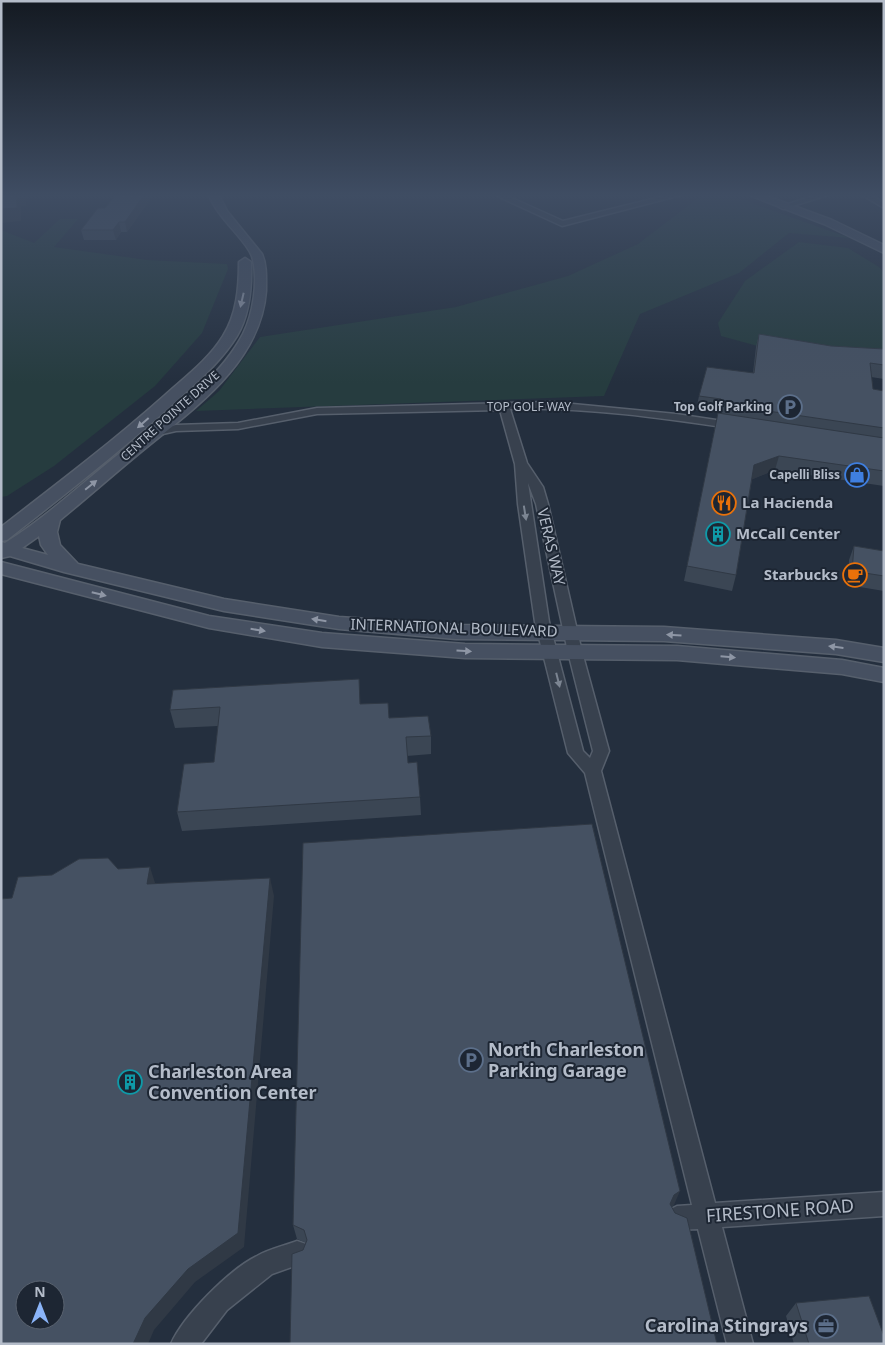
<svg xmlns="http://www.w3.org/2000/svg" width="885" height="1345" font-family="'Noto Sans',sans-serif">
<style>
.green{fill:#263c3f}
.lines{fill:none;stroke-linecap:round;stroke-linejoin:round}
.street-casing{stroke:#565f6c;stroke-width:3}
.secondary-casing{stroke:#565f6c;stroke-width:3}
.street{fill:#38414e;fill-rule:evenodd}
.secondary{fill:#465061;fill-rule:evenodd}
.wall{fill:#3b4654}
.shaded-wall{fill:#303945}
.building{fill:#455162;stroke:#303945;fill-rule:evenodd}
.oneway{fill:#8e96a5}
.oneway2{fill:#7c8592}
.labels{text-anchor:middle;stroke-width:4;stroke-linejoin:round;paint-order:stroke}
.far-street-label{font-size:12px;fill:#b4bcc9;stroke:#1d2633}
.far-poi-label{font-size:12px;font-weight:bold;fill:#b4bcc9;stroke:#1d2633;text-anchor:end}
.poi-label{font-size:15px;font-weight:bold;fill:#b4bcc9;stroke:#1d2633;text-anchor:start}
.street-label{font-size:15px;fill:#b4bcc9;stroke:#1d2633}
.near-poi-label{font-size:18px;font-weight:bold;fill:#b4bcc9;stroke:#1d2633;text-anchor:start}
.near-street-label{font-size:18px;fill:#b4bcc9;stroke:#1d2633}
</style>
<rect width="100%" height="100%" fill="#242f3e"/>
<!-- green -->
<g class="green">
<polygon points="702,195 729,195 850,238 789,233 739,273 640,314 604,396 196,411 219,391 260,337 456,307 568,276 638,244"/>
<polygon points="60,219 78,219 54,247 147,260 227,264 228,269 202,333 155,386 54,466 7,496 1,497 1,230 34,243"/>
<polygon points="799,242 848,248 879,267 884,273 884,363 779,352 721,336 718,323 745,281"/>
</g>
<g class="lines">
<!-- street casing -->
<g class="street-casing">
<g id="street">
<polygon points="495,195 505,195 563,221 668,195 681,195 562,226"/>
<polygon points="816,195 828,195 783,209 779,207"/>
<polygon points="862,195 871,195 884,203 884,208"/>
<path d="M552 402 676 414 736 423 741 426 736 429C662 418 586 407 510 409L527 463 543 487 548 504 582 652 609 751 601 771 715 1203 884 1192V1216L722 1227 753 1344H727L698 1229 677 1230 669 1226 665 1218 669 1210 677 1206 692 1205 585 773 568 753 535 622 518 504 515 464 500 410 317 414 238 429 176 431 154 436 148 433 150 431 176 425 238 423 317 408ZM528 483 536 504 568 652 593 751 590 758 583 751 549 622Z"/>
<path d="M297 1241 306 1244 309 1253 306 1262 272 1274 227 1310 201 1344H171C183 1316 230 1269 257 1256 269 1249 284 1246 297 1241Z"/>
</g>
</g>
<!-- secondary casing -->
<g class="secondary-casing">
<g id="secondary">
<path d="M209 195H219L227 211 262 254C267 265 266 279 266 291 261 363 193 409 142 451 114 474 88 497 60 520L57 532 60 545 78 564 224 599 339 617 456 625 664 627 836 640 884 648V662L836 654 664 641 456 639 339 629 224 611 64 572 10 556 1 558V542L5 543C45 518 79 486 115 457 158 422 217 384 243 334 253 314 258 283 253 260 250 243 217 218 209 195ZM39 536 41 545 48 555 22 548Z"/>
<polygon points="749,195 764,195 832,220 884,245 884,253 824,224"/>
<path d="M245 258 251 262C252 287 250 314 237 336 221 362 197 382 175 402 121 451 64 495 7 540L1 541V527C57 484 112 442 165 395 185 377 209 359 223 336 237 314 239 287 239 262Z"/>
<polygon points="1,562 209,616 322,633 465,644 677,646 842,660 884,668 884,682 842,674 677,660 465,658 322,647 209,628 1,574"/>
</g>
</g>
<!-- street -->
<use href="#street" class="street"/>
<!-- secondary -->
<use href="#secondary" class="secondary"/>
</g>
<!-- wall -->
<g class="wall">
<polygon points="116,195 153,195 127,232 121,232 116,240 84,240 81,230 105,208"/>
<polygon points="759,334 831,346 884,349 884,379 871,377 873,389 884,391 884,486 775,470 752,479 736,575 732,591 684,581 718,413 696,410 699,396 753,373 756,347"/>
<polygon points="854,546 884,551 884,591 848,585 849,560"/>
<polygon points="173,690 361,704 389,718 431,736 431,754 407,756 408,763 420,797 421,815 182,831 177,812 214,762 218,726 175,728 170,710"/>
<polygon points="674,1205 671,1207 303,1250 306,1243 297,1239 293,1225"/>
<polygon points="796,1303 884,1344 794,1344 786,1316"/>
</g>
<!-- shaded-wall -->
<g class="shaded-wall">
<polygon points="17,195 26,195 26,206 21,206 21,221 1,223 1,209"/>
<polygon points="144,195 153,195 127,232 125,222"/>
<polygon points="119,222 121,232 116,240 113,230"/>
<polygon points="779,456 775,470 751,480 754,465"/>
<polygon points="150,867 156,886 147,884"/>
<polygon points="270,878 274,896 244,1247 195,1282 154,1330 148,1344 133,1344"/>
<polygon points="680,1191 674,1205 667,1209 674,1195"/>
</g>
<!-- building -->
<g class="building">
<polygon points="1,195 17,195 17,208 1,209"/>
<polygon points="116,195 144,195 125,222 119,222 113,230 81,230 98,208 105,208"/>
<polygon points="759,334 831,346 884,349 884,365 870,363 873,389 884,391 884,428 720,404 721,399 699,396 707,367 754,373"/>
<polygon points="718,413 884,438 884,471 779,456 754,465 736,575 687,566"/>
<polygon points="854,546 884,551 884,576 852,571"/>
<polygon points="359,679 360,704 388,703 389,718 428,716 431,736 406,737 408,763 417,762 420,797 177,812 184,764 214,762 220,707 170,710 173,690"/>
<polygon points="592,824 680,1191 674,1195 670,1204 675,1213 687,1218 717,1344 290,1344 292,1254 303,1250 307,1240 304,1230 293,1225 303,843"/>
<path d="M108 858 118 869 150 867 147 884 270 878 238 1233 188 1269 145 1318 133 1344H1V899L12 898 18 877 52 875 79 859ZM25 1290H55V1320H25Z"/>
<polygon points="869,1296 884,1336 884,1344 809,1344 796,1303"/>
</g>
<!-- one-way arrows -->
<defs><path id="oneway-solid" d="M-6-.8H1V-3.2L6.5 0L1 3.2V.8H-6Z" transform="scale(1.25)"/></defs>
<g class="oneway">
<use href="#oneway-solid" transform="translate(242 300) rotate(103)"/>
<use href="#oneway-solid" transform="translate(143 423) rotate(139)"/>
<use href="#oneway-solid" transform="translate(91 485) rotate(-39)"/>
<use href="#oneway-solid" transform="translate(99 594) rotate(14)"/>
<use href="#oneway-solid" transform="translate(319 620) rotate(-171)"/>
<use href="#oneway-solid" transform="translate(258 630) rotate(9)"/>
<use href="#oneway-solid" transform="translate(674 635) rotate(-176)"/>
<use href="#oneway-solid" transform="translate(836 647) rotate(-173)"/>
<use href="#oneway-solid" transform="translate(464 651) rotate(3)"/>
<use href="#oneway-solid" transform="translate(728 657) rotate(5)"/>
</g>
<g class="oneway2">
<use href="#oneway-solid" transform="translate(525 513) rotate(81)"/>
<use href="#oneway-solid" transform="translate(558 680) rotate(76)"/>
</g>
<!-- sky -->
<linearGradient id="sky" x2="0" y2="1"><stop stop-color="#141a22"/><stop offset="0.51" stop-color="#3f4d63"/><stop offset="1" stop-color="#3f4d63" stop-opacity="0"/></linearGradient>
<rect width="885" height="383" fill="url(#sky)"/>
<!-- icons -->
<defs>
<g id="parking-ring" transform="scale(1.25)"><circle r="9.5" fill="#1d2633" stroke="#5c6f8a" stroke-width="1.5"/><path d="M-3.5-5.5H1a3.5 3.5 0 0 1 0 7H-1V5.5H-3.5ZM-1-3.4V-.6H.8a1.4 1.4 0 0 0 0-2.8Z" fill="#5c6f8a"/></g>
<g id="shop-ring" transform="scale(1.25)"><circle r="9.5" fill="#1d2633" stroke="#3f7fe0" stroke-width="1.5"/><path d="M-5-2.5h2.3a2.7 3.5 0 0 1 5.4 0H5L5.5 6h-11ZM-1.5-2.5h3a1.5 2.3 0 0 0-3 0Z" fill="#3f7fe0"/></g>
<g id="restaurant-ring" transform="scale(1.25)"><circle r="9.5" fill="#1d2633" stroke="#e8710a" stroke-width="1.5"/><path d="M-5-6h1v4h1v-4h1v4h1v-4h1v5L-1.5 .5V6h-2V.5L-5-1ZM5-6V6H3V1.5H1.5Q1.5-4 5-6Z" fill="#e8710a"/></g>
<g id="building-ring" transform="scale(1.25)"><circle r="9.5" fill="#1d2633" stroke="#0f9aa8" stroke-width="1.5"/><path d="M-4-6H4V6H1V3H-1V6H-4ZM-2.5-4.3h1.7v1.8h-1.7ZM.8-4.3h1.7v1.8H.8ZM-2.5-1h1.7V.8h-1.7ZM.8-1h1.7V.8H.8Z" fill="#0f9aa8"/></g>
<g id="cafe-ring" transform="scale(1.25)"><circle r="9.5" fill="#1d2633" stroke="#e8710a" stroke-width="1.5"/><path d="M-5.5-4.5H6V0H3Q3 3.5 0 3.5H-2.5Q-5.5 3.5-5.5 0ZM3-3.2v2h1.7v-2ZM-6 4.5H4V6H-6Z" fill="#e8710a"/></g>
<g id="office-ring" transform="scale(1.25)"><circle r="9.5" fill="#1d2633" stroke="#5c6f8a" stroke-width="1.5"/><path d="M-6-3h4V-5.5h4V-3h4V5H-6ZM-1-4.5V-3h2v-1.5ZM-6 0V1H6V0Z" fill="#5c6f8a"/></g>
</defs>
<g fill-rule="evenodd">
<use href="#parking-ring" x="790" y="407"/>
<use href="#shop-ring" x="857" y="475"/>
<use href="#restaurant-ring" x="724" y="503"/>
<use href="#building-ring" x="718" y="534"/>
<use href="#cafe-ring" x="855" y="575"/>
<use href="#parking-ring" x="471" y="1060"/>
<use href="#building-ring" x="130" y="1082"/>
<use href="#office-ring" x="826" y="1326"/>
</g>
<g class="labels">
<!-- far-street labels -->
<g class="far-street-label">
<text x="529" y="411">TOP GOLF WAY</text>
<text transform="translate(170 416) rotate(-42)" y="4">CENTRE POINTE DRIVE</text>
</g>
<!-- far-poi labels -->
<g class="far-poi-label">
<text x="772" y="411">Top Golf Parking</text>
<text x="840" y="479">Capelli Bliss</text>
</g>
<!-- poi labels -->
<g class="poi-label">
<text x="742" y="508">La Hacienda</text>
<text x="736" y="539">McCall Center</text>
<text x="838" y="580" text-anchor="end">Starbucks</text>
</g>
<!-- street labels -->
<g class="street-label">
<text transform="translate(551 547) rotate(77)" y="5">VERAS WAY</text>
<text transform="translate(454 628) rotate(2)" y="5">INTERNATIONAL BOULEVARD</text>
</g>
<!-- near-poi labels -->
<g class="near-poi-label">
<text x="488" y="1056">North Charleston<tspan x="488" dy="21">Parking Garage</tspan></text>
<text x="148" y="1078">Charleston Area<tspan x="148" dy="21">Convention Center</tspan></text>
<text x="808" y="1332" text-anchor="end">Carolina Stingrays</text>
</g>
<!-- near-street labels -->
<g class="near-street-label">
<text transform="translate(780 1211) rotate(-4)" y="6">FIRESTONE ROAD</text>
</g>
</g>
<!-- border -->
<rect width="885" height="1345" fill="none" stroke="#b4bcc9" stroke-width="5"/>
<!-- north arrow -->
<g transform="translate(40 1305)"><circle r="24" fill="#1d2633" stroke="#59626f"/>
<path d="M0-4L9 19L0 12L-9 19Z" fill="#8ab4f8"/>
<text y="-8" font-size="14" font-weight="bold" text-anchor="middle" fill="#b4bcc9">N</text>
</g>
</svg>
